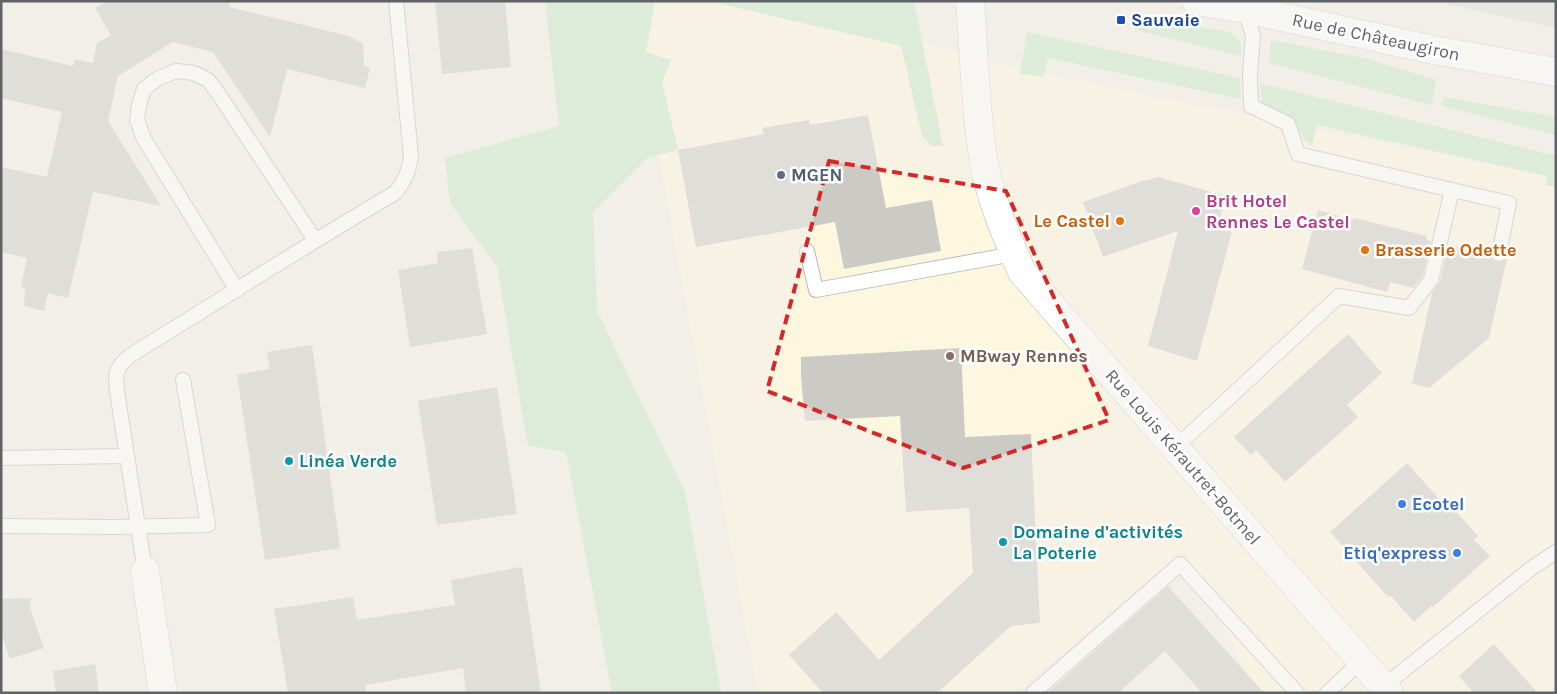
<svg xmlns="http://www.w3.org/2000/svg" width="1557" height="694" font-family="Karla,sans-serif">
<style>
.commercial{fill:#fef7e0}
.industrial{fill:#e0deda}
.green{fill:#c5e8c5}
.building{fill:#cccac5}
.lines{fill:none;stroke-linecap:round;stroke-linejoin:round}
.service-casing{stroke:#b5b8bc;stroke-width:16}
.minor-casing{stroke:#b5b8bc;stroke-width:29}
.secondary-casing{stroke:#b6babf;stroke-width:29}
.service{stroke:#fff;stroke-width:14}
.minor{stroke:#fff;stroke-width:28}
.secondary{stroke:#fff;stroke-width:28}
.marked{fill:none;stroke:#d62828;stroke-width:4;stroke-dasharray:10 6;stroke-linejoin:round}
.transit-dot{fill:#1a4fb4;stroke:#fff;stroke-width:2}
.service-dot{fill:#5c6f8a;stroke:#fff;stroke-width:2}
.hotel-dot{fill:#d1479c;stroke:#fff;stroke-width:2}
.food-dot{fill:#e8710a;stroke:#fff;stroke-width:2}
.education-dot{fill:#8d6e63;stroke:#fff;stroke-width:2}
.culture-dot{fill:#0f9aa8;stroke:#fff;stroke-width:2}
.shop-dot{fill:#3f7fe0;stroke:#fff;stroke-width:2}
.labels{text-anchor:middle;stroke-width:5;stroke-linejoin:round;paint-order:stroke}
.transit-label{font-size:18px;font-weight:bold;fill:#164399;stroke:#fff;text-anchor:start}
.street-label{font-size:18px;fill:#5f6368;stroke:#fff}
.service-label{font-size:18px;font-weight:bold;fill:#4e5e75;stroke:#fff;text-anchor:start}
.hotel-label{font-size:18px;font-weight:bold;fill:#b23c85;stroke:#fff;text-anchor:start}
.food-label{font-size:18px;font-weight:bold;fill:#c56008;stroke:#fff;text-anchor:end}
.education-label{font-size:18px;font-weight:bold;fill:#785e54;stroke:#fff;text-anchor:start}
.culture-label{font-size:18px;font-weight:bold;fill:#0d838f;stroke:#fff;text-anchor:start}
.shop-label{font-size:18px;font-weight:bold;fill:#366cbe;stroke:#fff;text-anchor:start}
</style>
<rect width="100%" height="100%" fill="#f1efe8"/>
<!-- commercial -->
<polygon class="commercial" points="630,1 753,1 903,36 1011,67 1556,178 1556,693 1256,693 1184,550 1016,693 758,693"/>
<!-- industrial -->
<polygon class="industrial" points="1434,1 1556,1 1556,28 1495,15"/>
<!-- green -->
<g class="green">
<polygon points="545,1 655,1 646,52 671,60 662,82 678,150 647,158 593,212 597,311 685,492 721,693 612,693 566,452 528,446 497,267 450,203 445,158 559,126"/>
<polygon points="708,1 914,1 943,146 932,146 922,136 901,46"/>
<path d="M1138 17 1231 32C1239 40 1242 44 1241 56L1135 30Z"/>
<polygon points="1027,32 1240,78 1241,99 1048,58 1043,77 1020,74"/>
<polygon points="1271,40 1368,59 1436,80 1432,105 1269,63"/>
<polygon points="1260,83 1556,156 1556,187 1546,185 1547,176 1317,125 1312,146 1305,141 1290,116 1262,107"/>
<polygon points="1444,97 1556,117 1556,135 1442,106"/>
</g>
<!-- building -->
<g class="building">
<polygon points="107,1 230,1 229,7 349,36 363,44 364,66 370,68 365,88 287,69 270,137 213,52 173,42 118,76 108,121 161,206 93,192 68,298 48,293 44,311 24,306 25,288 21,287 27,258 1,252 1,167 47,177 62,112 1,98 1,49 73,66 75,59 93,63 97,43 111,35 95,8"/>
<polygon points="435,1 505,1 511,67 442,74"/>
<polygon points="868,115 886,208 932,200 941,251 844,269 835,222 696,247 678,150 764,134 762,128 809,120 810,125"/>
<polygon points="1158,177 1226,196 1217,228 1232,232 1197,361 1148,346 1178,231 1103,257 1083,202 1139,182"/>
<polygon points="1318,210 1354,220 1355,218 1427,236 1426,240 1431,241 1423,276 1413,288 1390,282 1387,292 1302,269"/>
<polygon points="1448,245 1490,254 1493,260 1497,262 1502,262 1507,258 1489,338 1429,388 1412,384 1432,293 1440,282"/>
<polygon points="472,248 487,334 410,347 398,270 438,263 437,252"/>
<polygon points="1348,334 1382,373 1347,405 1358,417 1285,482 1256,450 1251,455 1234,437"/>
<polygon points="312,345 340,548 265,560 237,375 270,369 267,352"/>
<polygon points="961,348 965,437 1031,434 1040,623 1011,626 937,693 823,693 789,655 836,612 879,660 973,573 969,508 906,512 900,416 805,421 801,377 801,357"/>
<polygon points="497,387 517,514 437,525 418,401"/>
<polygon points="1407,463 1450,511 1453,508 1478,536 1474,540 1490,556 1433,607 1431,606 1414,622 1390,595 1388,597 1330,532"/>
<polygon points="522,567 541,693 466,693 463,668 365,685 366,693 288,693 274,609 353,597 357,620 455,605 451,580"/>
<polygon points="1168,586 1264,693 1202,693 1165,651 1118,693 1047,693"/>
<polygon points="31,598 30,608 44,648 10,659 1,632 1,599"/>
<polygon points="1494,644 1538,693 1474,693 1459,676"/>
<polygon points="95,664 99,693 56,693 53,671"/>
</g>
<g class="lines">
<!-- service casing -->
<g class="service-casing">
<g id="service">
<polyline points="1452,190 1509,203 1499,254"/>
<polyline points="807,251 816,290 1014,254"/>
<polyline points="237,290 144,139 137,120 139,105 144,89 157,79 176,71 194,73 208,80 218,93 315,240"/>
<polyline points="1175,448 1339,296 1409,308 1431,280 1452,190 1298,154 1288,124 1251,106 1250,74 1253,36 1245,9"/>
<polyline points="1,458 127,456"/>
<polyline points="1,526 115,527 208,525 183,380"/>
<path d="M145 571 118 398C115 376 113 369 131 355 219 301 306 245 395 193 405 181 409 171 411 156L396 1"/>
<polyline points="1384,686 1533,567 1556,552"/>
<polyline points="1033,693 1180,564 1297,693"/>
<polyline points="1327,693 1361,661"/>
</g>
</g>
<!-- minor casing -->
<g class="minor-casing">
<g id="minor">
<path d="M970 1C974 53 975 106 983 157 989 197 1006 235 1022 272L1389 693"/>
<polyline points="145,571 163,693"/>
</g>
</g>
<!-- secondary casing -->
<g class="secondary-casing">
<polyline id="secondary" points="1196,1 1245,9 1434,50 1556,72"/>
</g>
<!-- service -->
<use href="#service" class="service"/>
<!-- minor -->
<use href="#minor" class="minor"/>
<!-- secondary -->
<use href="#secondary" class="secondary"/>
</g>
<!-- marked area -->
<path d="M0 0H1557V694H0ZM829 161 1006 191 1109 420 963 468 767 391Z" fill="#f1efe8" fill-opacity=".55" fill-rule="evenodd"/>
<path class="marked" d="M829 161 1006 191 1109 420 963 468 767 391Z"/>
<!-- markers -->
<rect class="transit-dot" x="1116" y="15" width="10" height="10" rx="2.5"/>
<circle class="service-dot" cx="781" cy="175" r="5"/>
<circle class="hotel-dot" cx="1196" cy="211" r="5"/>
<g class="food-dot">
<circle cx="1120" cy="221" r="5"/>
<circle cx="1365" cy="250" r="5"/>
</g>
<circle class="education-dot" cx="950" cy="356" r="5"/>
<g class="culture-dot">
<circle cx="289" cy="461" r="5"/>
<circle cx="1003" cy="542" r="5"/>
</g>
<g class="shop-dot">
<circle cx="1402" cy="504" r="5"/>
<circle cx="1457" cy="553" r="5"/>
</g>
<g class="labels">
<!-- transit labels -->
<g class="transit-label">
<text x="1131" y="26">Sauvaie</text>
</g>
<!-- street labels -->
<g class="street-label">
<text transform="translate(1376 37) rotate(12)" y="6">Rue de Châteaugiron</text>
<text transform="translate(1183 457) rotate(49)" y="6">Rue Louis Kérautret-Botmel</text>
</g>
<!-- service labels -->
<g class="service-label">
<text x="791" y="181">MGEN</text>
</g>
<!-- hotel labels -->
<g class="hotel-label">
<text x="1206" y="207">Brit Hotel<tspan x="1206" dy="21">Rennes Le Castel</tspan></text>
</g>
<!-- food labels -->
<g class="food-label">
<text x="1110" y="227">Le Castel</text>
<text x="1375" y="256" text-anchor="start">Brasserie Odette</text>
</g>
<!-- education labels -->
<g class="education-label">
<text x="960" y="362">MBway Rennes</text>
</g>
<!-- culture labels -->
<g class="culture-label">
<text x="299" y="467">Linéa Verde</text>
<text x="1013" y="538">Domaine d'activités<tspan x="1013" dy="21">La Poterie</tspan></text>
</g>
<!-- shop labels -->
<g class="shop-label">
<text x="1412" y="510">Ecotel</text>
<text x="1447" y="559" text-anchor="end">Etiq'express</text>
</g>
</g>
<!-- border -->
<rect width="1557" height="694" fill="none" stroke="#5f6368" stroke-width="5"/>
</svg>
